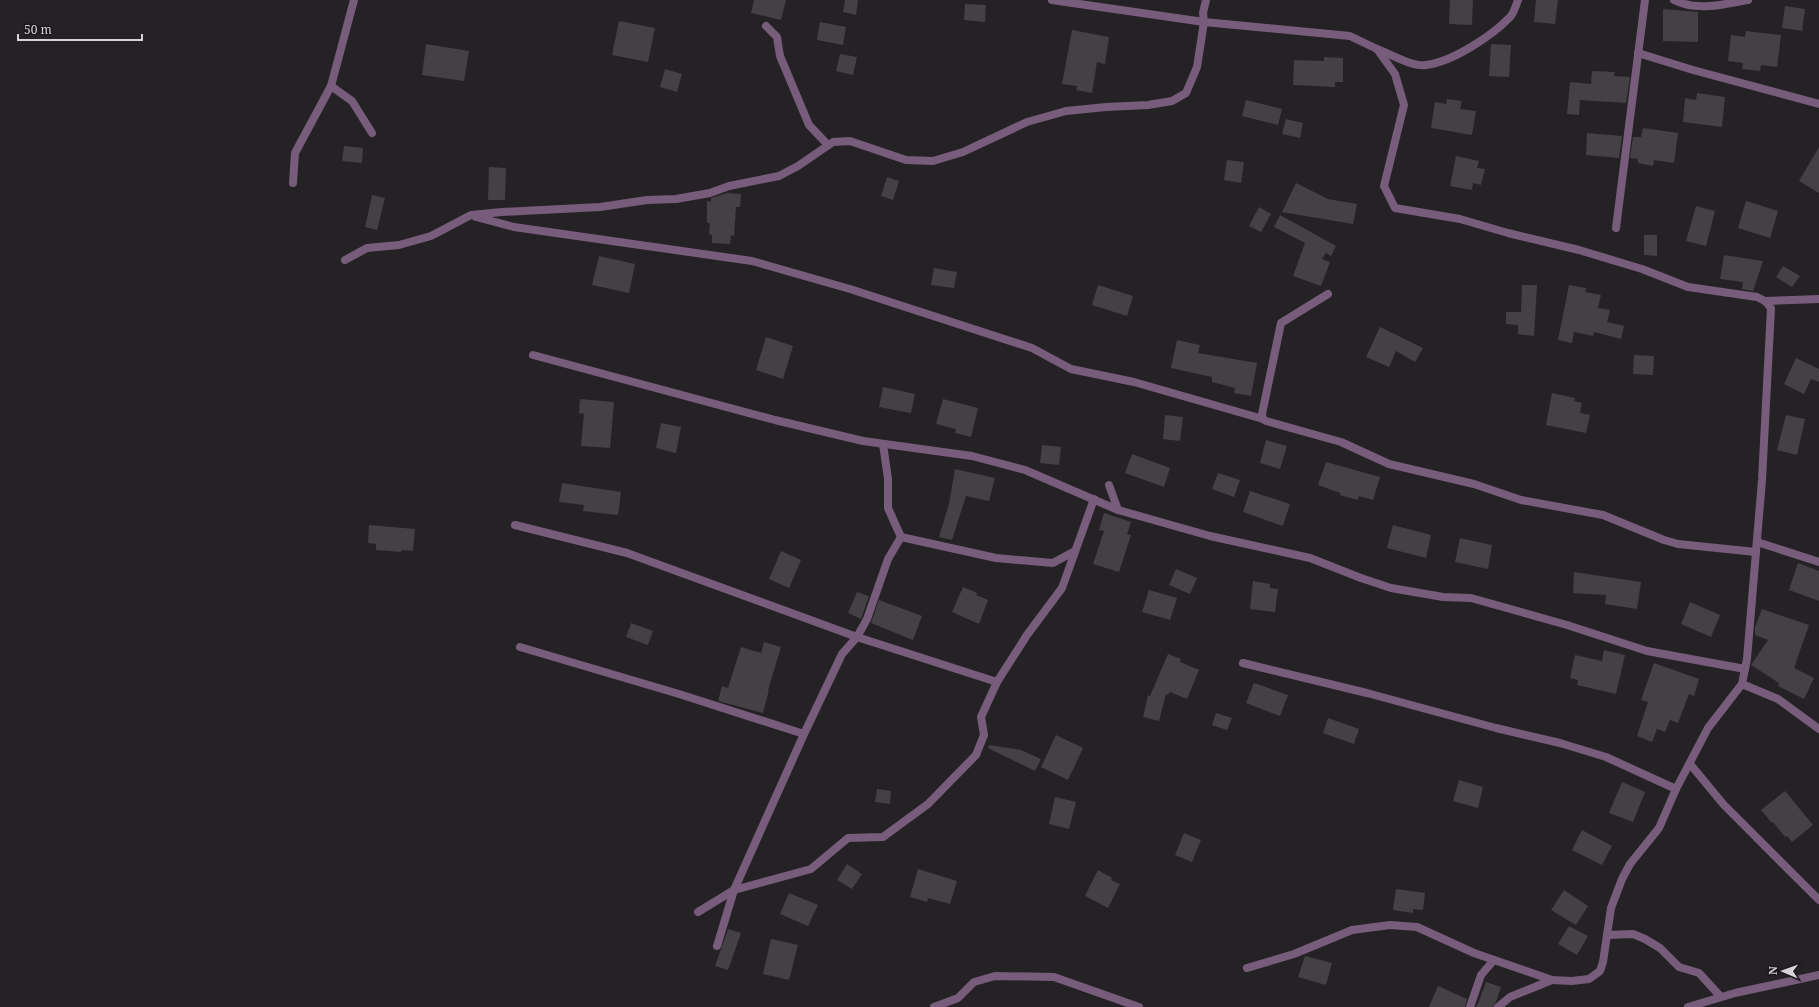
<svg xmlns="http://www.w3.org/2000/svg" width="1819" height="1007" font-family="'Noto Serif',serif">
<style>
.building{fill:#434144}
.lines{fill:none;stroke-linecap:round;stroke-linejoin:round}
.street{stroke:#785c7b;stroke-width:8}
</style>
<rect width="100%" height="100%" fill="#252225"/>
<!-- building -->
<g class="building">
<polygon points="754,0 786,0 781,20 751,13"/>
<polygon points="845,0 858,0 856,15 843,12"/>
<polygon points="1450,0 1473,0 1472,25 1449,24"/>
<polygon points="1536,0 1558,0 1555,24 1534,22"/>
<polygon points="965,4 986,5 985,22 964,20"/>
<polygon points="1785,6 1805,9 1802,31 1782,28"/>
<polygon points="1663,9 1698,12 1698,42 1663,41"/>
<polygon points="619,21 655,28 648,62 612,55"/>
<polygon points="820,22 846,27 843,45 817,40"/>
<polygon points="1072,30 1109,37 1105,64 1097,62 1092,93 1076,90 1077,86 1062,84"/>
<polygon points="1746,31 1781,35 1777,67 1761,65 1760,71 1742,69 1743,63 1728,61 1731,35 1745,37"/>
<polygon points="426,44 469,51 464,81 422,75"/>
<polygon points="1491,44 1511,45 1509,77 1489,76"/>
<polygon points="840,54 857,57 853,75 836,71"/>
<polygon points="1324,57 1343,58 1343,82 1335,82 1335,87 1293,85 1294,60 1324,61"/>
<polygon points="665,69 682,74 677,92 660,87"/>
<polygon points="1592,71 1615,72 1614,76 1630,77 1626,103 1580,100 1579,115 1567,114 1570,82 1591,84"/>
<polygon points="1697,93 1725,97 1722,127 1683,122 1685,98 1696,100"/>
<polygon points="1447,99 1462,101 1460,109 1476,111 1472,135 1431,128 1435,102 1446,104"/>
<polygon points="1246,100 1282,109 1278,125 1242,116"/>
<polygon points="1286,119 1303,123 1300,138 1282,134"/>
<polygon points="1643,128 1678,133 1674,163 1654,160 1653,166 1638,163 1638,159 1630,158 1633,137 1641,137"/>
<polygon points="1587,133 1622,136 1619,158 1586,155"/>
<polygon points="344,146 363,148 362,163 342,161"/>
<polygon points="1819,147 1819,193 1799,181"/>
<polygon points="1456,156 1479,161 1477,168 1485,169 1481,185 1473,183 1472,190 1450,186"/>
<polygon points="1227,160 1244,162 1241,183 1224,180"/>
<polygon points="489,167 506,168 505,200 488,200"/>
<polygon points="887,177 899,181 893,200 881,196"/>
<polygon points="1296,183 1328,199 1357,204 1353,224 1282,212"/>
<polygon points="727,193 741,194 740,207 736,207 734,236 731,235 730,244 712,243 712,235 709,234 710,223 707,223 707,201 711,202 711,198"/>
<polygon points="372,195 385,198 377,230 365,227"/>
<polygon points="1746,201 1778,211 1770,238 1738,228"/>
<polygon points="1696,206 1715,211 1706,246 1686,241"/>
<polygon points="1259,207 1271,214 1261,232 1249,226"/>
<polygon points="1280,215 1336,246 1331,256 1326,253 1322,259 1330,262 1321,286 1293,276 1305,243 1274,227"/>
<polygon points="1644,235 1657,235 1657,256 1644,255"/>
<polygon points="1724,255 1763,261 1753,291 1742,289 1743,282 1720,279"/>
<polygon points="599,256 635,264 629,293 592,285"/>
<polygon points="1783,266 1800,276 1792,287 1776,277"/>
<polygon points="934,268 957,272 954,288 931,285"/>
<polygon points="1098,285 1133,296 1127,316 1092,305"/>
<polygon points="1522,285 1537,285 1534,336 1518,334 1518,325 1506,324 1506,312 1521,312"/>
<polygon points="1569,285 1586,288 1585,292 1601,295 1598,308 1610,310 1607,322 1624,326 1621,339 1594,332 1593,336 1574,332 1572,343 1558,340"/>
<polygon points="1380,327 1423,348 1415,362 1396,351 1389,367 1366,357"/>
<polygon points="766,337 793,346 783,379 756,370"/>
<polygon points="1177,340 1200,345 1198,353 1257,363 1251,396 1234,393 1235,388 1212,382 1212,377 1171,368"/>
<polygon points="1634,355 1654,356 1653,375 1633,374"/>
<polygon points="1796,358 1819,369 1819,382 1811,379 1804,394 1784,384"/>
<polygon points="883,387 915,394 911,413 879,407"/>
<polygon points="1552,393 1575,398 1574,401 1582,403 1580,413 1590,415 1586,433 1546,425"/>
<polygon points="580,399 614,402 610,448 581,446 584,414 579,413"/>
<polygon points="943,399 978,408 971,437 955,433 956,429 936,424"/>
<polygon points="1165,415 1183,417 1180,441 1163,439"/>
<polygon points="1786,415 1805,419 1797,455 1777,450"/>
<polygon points="661,423 681,427 676,453 656,448"/>
<polygon points="1266,440 1287,446 1280,469 1260,463"/>
<polygon points="1042,445 1061,447 1059,465 1040,463"/>
<polygon points="1132,454 1170,468 1164,487 1125,473"/>
<polygon points="1326,462 1380,477 1373,500 1359,496 1358,500 1340,495 1340,493 1318,485"/>
<polygon points="955,469 995,478 989,501 966,496 952,540 939,537 949,504"/>
<polygon points="1218,473 1240,480 1234,497 1212,489"/>
<polygon points="562,483 621,492 618,515 583,511 584,505 559,502"/>
<polygon points="1250,491 1290,504 1283,526 1243,512"/>
<polygon points="1104,513 1131,522 1127,534 1131,535 1119,572 1093,564 1104,531 1099,530"/>
<polygon points="369,525 415,529 413,551 401,550 401,552 376,550 376,544 368,543"/>
<polygon points="1393,525 1431,535 1426,558 1387,548"/>
<polygon points="1460,538 1492,545 1488,569 1455,562"/>
<polygon points="781,551 801,560 789,588 769,579"/>
<polygon points="1798,563 1819,571 1819,601 1789,590"/>
<polygon points="1176,569 1197,578 1190,594 1169,585"/>
<polygon points="1574,572 1641,582 1637,609 1605,604 1606,595 1573,593"/>
<polygon points="1253,581 1270,584 1270,588 1278,589 1275,612 1250,609"/>
<polygon points="963,587 977,593 976,595 988,600 979,624 952,612"/>
<polygon points="1149,590 1177,598 1170,620 1142,612"/>
<polygon points="857,592 869,596 861,619 848,613"/>
<polygon points="879,600 922,616 913,640 871,623"/>
<polygon points="1690,602 1720,615 1711,637 1681,624"/>
<polygon points="1762,609 1809,625 1794,668 1814,678 1804,699 1778,686 1779,683 1751,665 1768,640 1755,635 1755,627"/>
<polygon points="631,623 653,631 648,645 626,637"/>
<polygon points="764,642 781,647 768,690 769,690 763,713 718,701 722,686 728,688 741,647 761,653"/>
<polygon points="1604,650 1625,655 1616,694 1577,685 1578,680 1570,678 1575,655 1602,661"/>
<polygon points="1168,654 1181,659 1180,662 1199,670 1187,699 1170,692 1168,695 1166,694 1159,721 1143,717 1148,695 1150,696"/>
<polygon points="1654,663 1699,679 1694,696 1689,694 1678,723 1670,720 1665,732 1657,729 1652,742 1637,736 1648,702 1641,700"/>
<polygon points="1254,683 1288,695 1280,716 1246,703"/>
<polygon points="1216,713 1232,718 1227,730 1212,725"/>
<polygon points="1328,718 1359,729 1354,744 1323,733"/>
<polygon points="1056,735 1083,748 1068,780 1041,767"/>
<polygon points="989,745 1021,750 1041,759 1035,771 988,748"/>
<polygon points="1459,780 1483,787 1478,808 1453,801"/>
<polygon points="1622,782 1645,792 1633,822 1609,813"/>
<polygon points="877,789 891,791 890,804 875,802"/>
<polygon points="1785,791 1813,825 1792,842 1787,836 1785,837 1773,822 1772,823 1761,810"/>
<polygon points="1055,797 1076,802 1069,829 1049,824"/>
<polygon points="1582,830 1612,846 1602,865 1572,850"/>
<polygon points="1184,833 1201,840 1192,862 1175,855"/>
<polygon points="847,864 862,874 852,889 837,880"/>
<polygon points="918,869 957,881 950,904 928,898 927,902 910,897"/>
<polygon points="1098,870 1112,878 1111,880 1120,884 1108,908 1085,896"/>
<polygon points="1396,889 1425,893 1423,910 1413,909 1413,913 1393,910"/>
<polygon points="1564,890 1588,906 1576,925 1551,910"/>
<polygon points="789,893 818,905 808,926 780,914"/>
<polygon points="1569,926 1588,936 1577,955 1558,944"/>
<polygon points="728,929 741,933 728,970 715,966"/>
<polygon points="771,939 798,945 789,980 763,974"/>
<polygon points="1305,956 1332,963 1326,985 1298,977"/>
<polygon points="1486,982 1501,987 1496,1002 1493,1007 1476,1007 1477,1004 1478,1004"/>
<polygon points="1438,986 1467,999 1465,1007 1429,1007"/>
</g>
<g class="lines">
<!-- street -->
<g class="street">
<polyline points="1052,0 1204,22 1350,36 1377,49 1395,74 1404,105 1384,186 1395,208 1460,219 1508,233 1579,250 1642,269 1688,287 1757,297 1765,301 1771,308 1762,480 1747,659 1742,684 1708,728 1676,789 1659,828 1630,864 1622,879 1611,908 1603,962 1600,971 1589,979 1572,981 1552,980 1474,953 1417,927 1390,925 1352,930 1294,954 1247,968"/>
<path d="M1674 0C1697 12 1724 4 1748 0"/>
<polyline points="766,26 777,37 780,56 809,125 828,145"/>
<path d="M1377 49C1390 54 1412 67 1426 65 1452 62 1492 36 1510 17 1514 13 1516 5 1518 0"/>
<polyline points="1638,53 1693,70 1819,104"/>
<polyline points="331,86 352,101 372,133"/>
<polyline points="293,183 295,153 331,86 354,0"/>
<polyline points="476,217 514,227 752,261 850,289 1032,348 1071,369 1134,382 1263,419"/>
<polyline points="1616,228 1645,0"/>
<polyline points="345,260 367,248 399,245 431,236 471,215 502,212 600,207 647,200 676,199 710,193 729,186 779,176 798,166 833,142 850,141 906,160 933,161 963,152 1027,122 1066,111 1106,107 1148,105 1172,101 1186,93 1197,67 1204,22 1203,13 1206,0"/>
<polyline points="1328,294 1281,323 1262,414 1263,419 1266,421 1341,442 1389,464 1474,484 1521,500 1603,515 1664,540 1678,544 1756,552"/>
<polyline points="1765,301 1819,299"/>
<polyline points="533,355 775,420 863,441 972,456 1025,470 1118,510"/>
<polyline points="883,444 888,479 888,508 901,537"/>
<polyline points="1109,485 1118,510 1210,536 1310,558 1361,578 1391,588 1443,597 1471,598 1567,625 1647,651 1745,669"/>
<polyline points="515,525 627,553 857,637 997,682 1027,635 1062,588 1094,499"/>
<polyline points="1757,542 1819,562"/>
<polyline points="520,647 679,694 804,734"/>
<polyline points="1243,663 1367,693 1496,728 1560,743 1606,757 1676,789"/>
<polyline points="1742,684 1778,699 1819,729"/>
<polyline points="1690,764 1724,805 1819,900"/>
<polyline points="698,912 734,890 811,869 848,838 883,837 928,804 976,755 984,735 981,717 997,682"/>
<polyline points="1607,935 1633,934 1645,939 1660,948 1679,967 1699,973 1721,997"/>
<polyline points="717,946 734,890 804,734 842,654 857,637 867,619 888,559 901,537 996,558 1053,563 1075,551"/>
<polyline points="934,1007 958,998 974,982 995,976 1054,977 1139,1007"/>
<polyline points="1470,1007 1481,975 1494,960"/>
<polyline points="1498,1007 1510,997 1552,980"/>
<polyline points="1688,1007 1735,993 1819,975"/>
</g>
</g>
<!-- north arrow -->
<g transform="translate(1783 971) rotate(272)" stroke="#1b191c" stroke-width="3" paint-order="stroke">
<path d="M0-3L7 15L0 10L-7 15Z" fill="#d6d4d6"/>
<text y="-6" font-size="11" font-weight="bold" text-anchor="middle" fill="#d6d4d6">N</text>
</g>
<!-- scale -->
<path d="M18 34v6h124v-6" fill="none" stroke="#d6d4d6" stroke-width="2"/>
<text x="24" y="34" font-size="12" fill="#d6d4d6" stroke="#1b191c" stroke-width="3" paint-order="stroke">50 m</text>
</svg>
